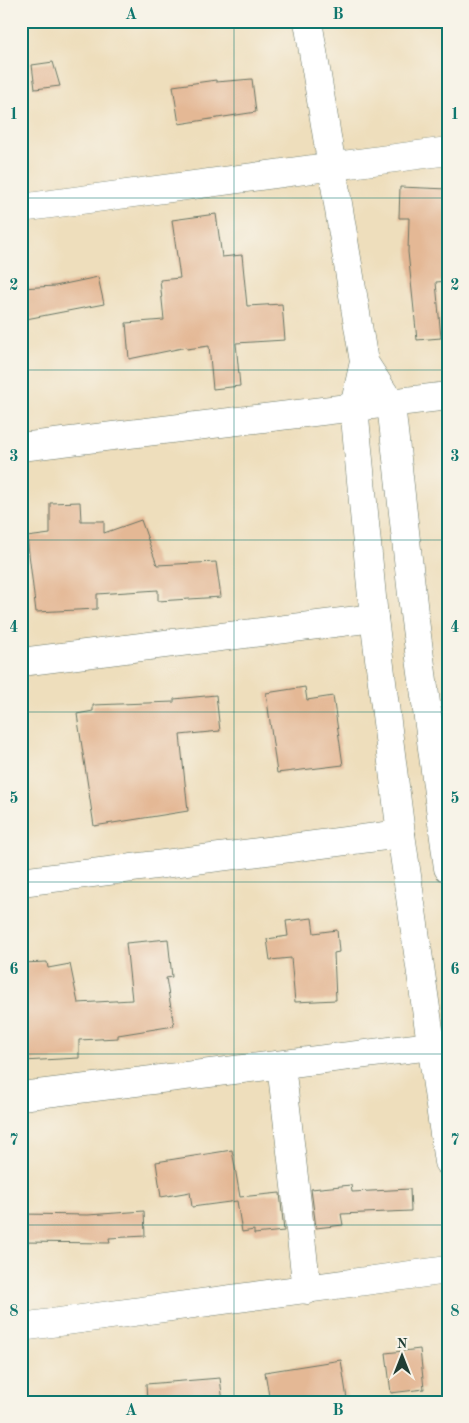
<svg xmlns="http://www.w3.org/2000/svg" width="469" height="1423" font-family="'Old Standard TT',serif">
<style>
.building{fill:#e4b895}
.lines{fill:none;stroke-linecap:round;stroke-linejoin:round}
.minor-casing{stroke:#677564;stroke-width:29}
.minor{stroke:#fff;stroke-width:28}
.grid{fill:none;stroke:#0f766e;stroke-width:1;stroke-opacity:0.55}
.neatline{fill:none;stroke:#0f766e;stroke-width:2}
.grid-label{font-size:16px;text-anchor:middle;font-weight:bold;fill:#0f766e}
</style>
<rect width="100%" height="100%" fill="#f7f3e8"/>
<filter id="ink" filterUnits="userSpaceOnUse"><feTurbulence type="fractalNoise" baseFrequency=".02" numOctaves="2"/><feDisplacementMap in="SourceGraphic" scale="10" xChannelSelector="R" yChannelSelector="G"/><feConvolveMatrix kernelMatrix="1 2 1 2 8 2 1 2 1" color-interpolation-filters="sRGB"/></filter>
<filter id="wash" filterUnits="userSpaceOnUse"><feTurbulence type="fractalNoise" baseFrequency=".0096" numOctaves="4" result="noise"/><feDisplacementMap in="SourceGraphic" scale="20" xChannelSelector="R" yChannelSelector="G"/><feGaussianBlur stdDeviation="1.12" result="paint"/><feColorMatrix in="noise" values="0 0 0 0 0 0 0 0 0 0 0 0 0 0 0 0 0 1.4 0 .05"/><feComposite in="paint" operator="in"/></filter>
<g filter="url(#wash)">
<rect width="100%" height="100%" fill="#eedebc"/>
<g id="blocks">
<!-- building -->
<g class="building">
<polygon points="53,62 60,86 35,89 32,65"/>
<polygon points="252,79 256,112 179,124 173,86 216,80 216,82"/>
<polygon points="400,187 448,189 448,281 436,282 441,338 417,340 408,252 409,218 399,218"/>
<polygon points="216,214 222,257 242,255 247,306 282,304 285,340 236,343 240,386 213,389 209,346 187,349 187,347 129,359 126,323 164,320 160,280 180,278 172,220"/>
<polygon points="98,277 104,304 21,320 21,288 55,286"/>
<polygon points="80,502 81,521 104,521 104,533 141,520 157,565 216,562 221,597 158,601 158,590 97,594 97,609 36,612 27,537 50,534 50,503"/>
<polygon points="305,687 307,700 333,696 343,765 277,773 266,693"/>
<polygon points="216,695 220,731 180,735 188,811 94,826 77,714 93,711 93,705 174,702 174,699"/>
<polygon points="312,918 314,933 337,930 339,952 334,953 336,1000 295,1002 291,958 270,960 267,939 288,936 286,921"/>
<polygon points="168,939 172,977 166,978 174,1026 118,1035 118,1038 79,1040 79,1058 23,1061 21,963 47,962 48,968 70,964 78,1003 132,1000 126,943"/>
<polygon points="232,1150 240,1197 280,1193 284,1231 254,1234 254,1230 242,1232 237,1201 192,1207 190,1192 161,1197 156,1162"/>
<polygon points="351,1185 352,1192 410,1189 411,1211 341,1214 343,1225 316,1228 311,1189"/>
<polygon points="144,1211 145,1236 109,1238 110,1243 21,1242 21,1214 88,1215"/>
<polygon points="420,1349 424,1389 391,1393 386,1353"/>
<polygon points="341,1360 347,1399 330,1402 270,1402 265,1372"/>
<polygon points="220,1378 223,1402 147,1402 146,1384"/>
</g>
</g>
</g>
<g filter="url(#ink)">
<use href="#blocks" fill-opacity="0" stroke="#677564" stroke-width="1"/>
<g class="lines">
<!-- minor casing -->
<g class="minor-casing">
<g id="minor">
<polyline points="308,21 364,362 354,407 374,618 401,834 448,1162"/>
<polyline points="21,208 448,151"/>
<polyline points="364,362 391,404 414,613 448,868"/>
<polyline points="21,447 448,396"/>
<polyline points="21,662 374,618"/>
<polyline points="21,882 401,834"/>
<polyline points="281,1065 307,1290"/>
<polyline points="21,1096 431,1046"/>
<polyline points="21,1327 448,1270"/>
</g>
</g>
<!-- minor -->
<use href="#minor" class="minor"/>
</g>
</g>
<!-- grid -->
<path class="grid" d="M234 21V1402M21 198H448M21 370H448M21 540H448M21 712H448M21 882H448M21 1054H448M21 1225H448"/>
<!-- margin -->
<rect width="469" height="1423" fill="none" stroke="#f7f3e8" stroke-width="55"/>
<!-- north arrow -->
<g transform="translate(402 1356)" stroke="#f7f3e8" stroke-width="4" paint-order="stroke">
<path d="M0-4L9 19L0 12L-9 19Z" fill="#1f3d34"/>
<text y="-8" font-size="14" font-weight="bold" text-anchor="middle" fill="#1f3d34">N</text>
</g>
<rect x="28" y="28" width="414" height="1368" class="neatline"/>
<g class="grid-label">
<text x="131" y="19">A</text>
<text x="338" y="19">B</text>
<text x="14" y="119">1</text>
<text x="455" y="119">1</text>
<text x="14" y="290">2</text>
<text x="455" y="290">2</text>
<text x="14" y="461">3</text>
<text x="455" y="461">3</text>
<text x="14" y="632">4</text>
<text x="455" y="632">4</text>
<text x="14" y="803">5</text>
<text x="455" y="803">5</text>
<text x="14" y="974">6</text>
<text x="455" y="974">6</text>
<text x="14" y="1145">7</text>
<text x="455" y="1145">7</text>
<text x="14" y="1316">8</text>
<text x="455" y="1316">8</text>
<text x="131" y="1415">A</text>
<text x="338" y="1415">B</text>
</g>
</svg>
